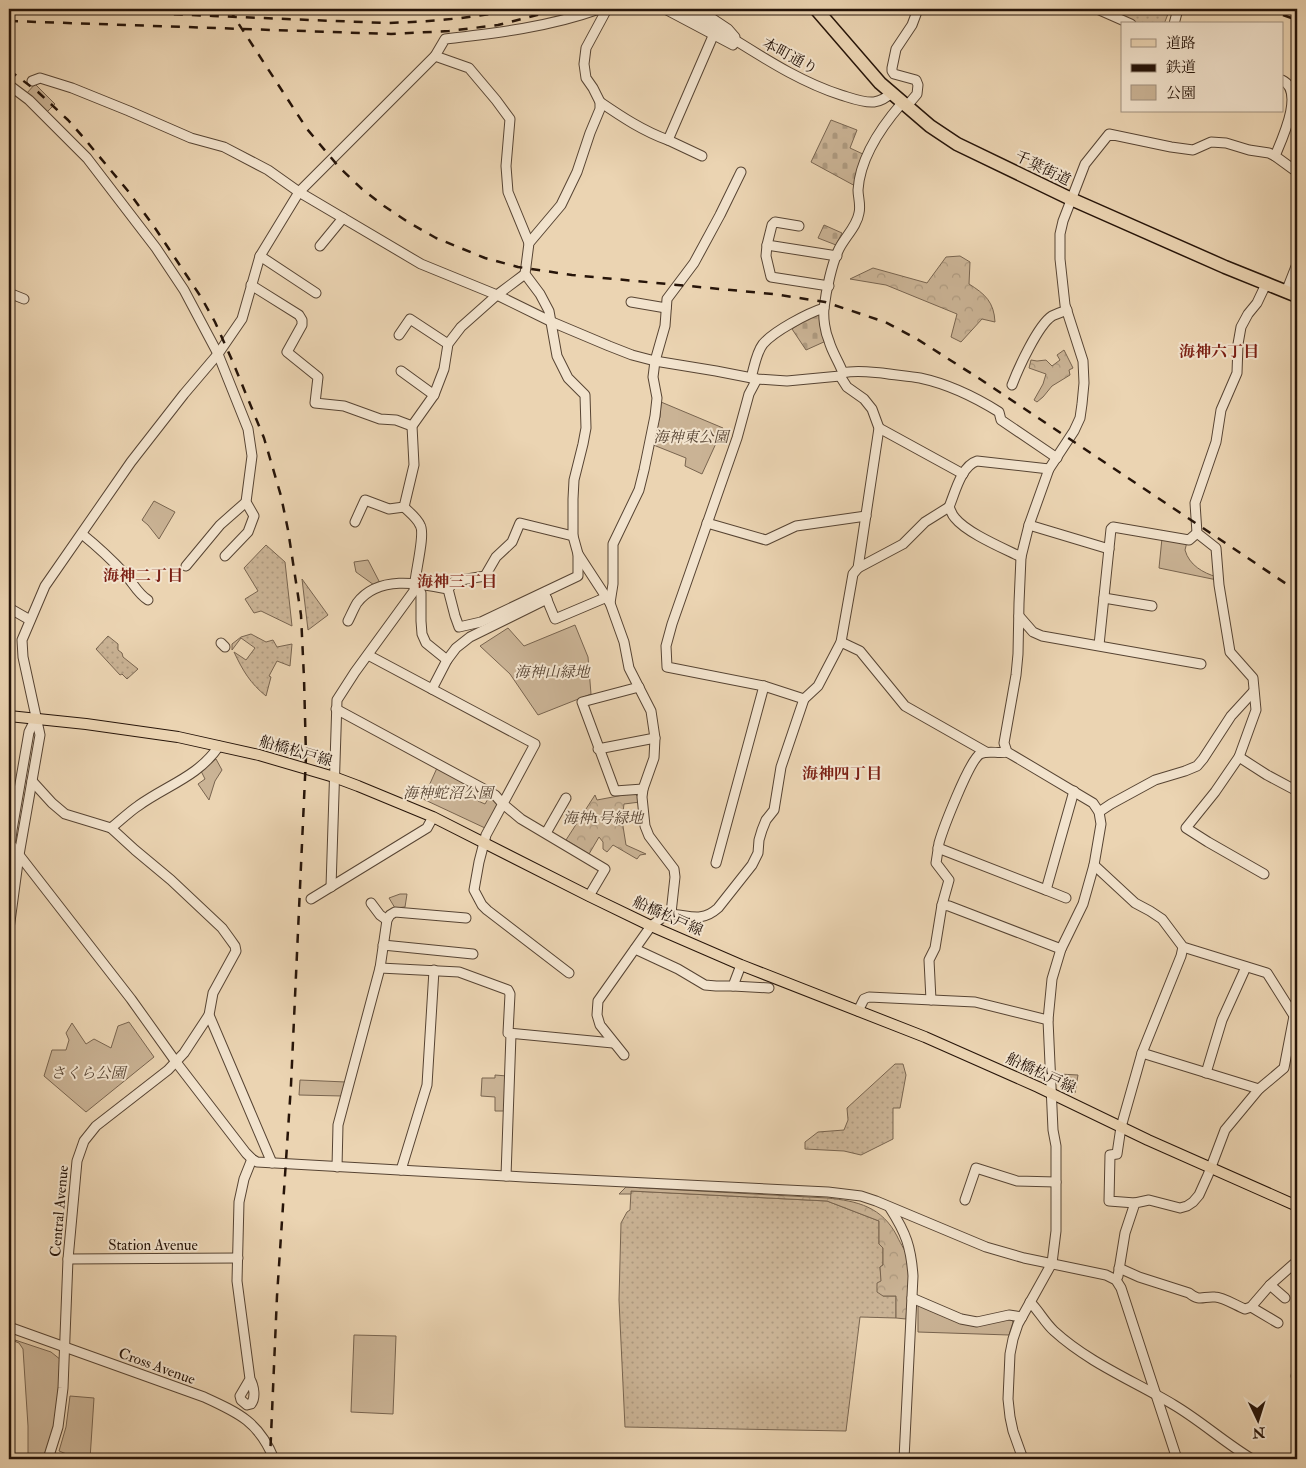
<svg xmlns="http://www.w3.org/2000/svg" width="1306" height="1468" font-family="'IM FELL Double Pica','Noto Serif JP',serif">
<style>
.grass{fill:url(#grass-dots);stroke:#78644f}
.forest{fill:url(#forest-crowns);stroke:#78644f}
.cemetery{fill:url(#cemetery-stones);stroke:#78644f}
.green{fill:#cab395;stroke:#78644f}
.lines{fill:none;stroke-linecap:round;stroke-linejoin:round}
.minor-casing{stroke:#574433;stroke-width:11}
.major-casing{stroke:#261409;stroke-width:12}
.highway-casing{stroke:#261409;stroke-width:15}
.minor{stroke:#f2e3cd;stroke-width:9}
.major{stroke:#ebd4b2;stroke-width:10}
.highway{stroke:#ebd4b2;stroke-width:12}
.rail{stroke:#261409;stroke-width:2.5;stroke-dasharray:9 9;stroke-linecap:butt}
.labels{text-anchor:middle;stroke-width:4;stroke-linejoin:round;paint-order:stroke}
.street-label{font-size:15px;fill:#261409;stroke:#f2e3cd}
.park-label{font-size:15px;font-style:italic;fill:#574433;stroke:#f2e3cd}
.neighbourhood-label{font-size:16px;font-weight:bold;fill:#7a1f14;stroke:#f2e3cd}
</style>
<defs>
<pattern id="grass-dots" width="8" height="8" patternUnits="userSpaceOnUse" patternTransform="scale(1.25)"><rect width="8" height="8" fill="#cab395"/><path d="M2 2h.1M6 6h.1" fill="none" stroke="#ad997f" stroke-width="1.8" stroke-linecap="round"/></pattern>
<pattern id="forest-crowns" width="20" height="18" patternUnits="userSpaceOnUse" patternTransform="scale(1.25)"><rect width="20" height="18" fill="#cab395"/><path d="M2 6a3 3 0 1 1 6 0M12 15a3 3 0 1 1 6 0" fill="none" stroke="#ad997f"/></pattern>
<pattern id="cemetery-stones" width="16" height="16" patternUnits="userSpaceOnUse" patternTransform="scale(1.25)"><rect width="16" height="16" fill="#cab395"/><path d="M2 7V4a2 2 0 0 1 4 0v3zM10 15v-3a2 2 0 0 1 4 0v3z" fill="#ad997f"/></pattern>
</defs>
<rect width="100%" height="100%" fill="#ebd4b2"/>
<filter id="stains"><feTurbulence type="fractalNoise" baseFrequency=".004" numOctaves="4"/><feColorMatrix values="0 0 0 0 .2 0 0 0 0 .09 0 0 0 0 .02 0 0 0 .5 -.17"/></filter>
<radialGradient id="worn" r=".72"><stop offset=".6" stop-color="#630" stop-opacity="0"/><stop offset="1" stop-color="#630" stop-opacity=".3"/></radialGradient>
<!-- grass -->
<g class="grass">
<polygon points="1106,9 1170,9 1164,24 1140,24"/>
<polygon points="266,545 285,562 292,626 261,611 254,613 245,599 258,591 244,568"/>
<polygon points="302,579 328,615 308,630"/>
<path d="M251 634 266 642 273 640 277 647 292 644 290 666 277 661 269 676 271 677 266 696C250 683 243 671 234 652L246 660 255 648 241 638 232 650V644L241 637Z"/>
<polygon points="108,636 118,644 118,650 122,653 123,657 138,669 127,679 122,674 120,675 96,649"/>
<polygon points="895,1064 903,1064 906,1075 900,1108 893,1108 893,1139 861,1155 844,1151 805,1149 805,1142 818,1132 844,1130 848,1120 847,1108"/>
<polygon points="631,1191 827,1201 879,1221 879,1244 883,1248 883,1265 880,1267 883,1296 896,1296 896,1318 860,1317 846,1431 625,1427 619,1300 621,1223 627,1212 630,1210"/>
</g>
<!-- forest -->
<g class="forest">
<path d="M960 256 970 262 969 284C985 294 994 302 995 322L982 319 961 342 951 337 957 314 886 285 850 279 873 268 927 283 946 257Z"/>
<polygon points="1064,350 1073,368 1069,370 1070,375 1052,386 1043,397 1037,402 1034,400 1043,384 1046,374 1029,368 1031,360 1037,361 1046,360 1052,366 1060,360 1057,355"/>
<polygon points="634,793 639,798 640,802 624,804 622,820 626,845 646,854 640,855 637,859 613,845 607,852 603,849 603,842 599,837 589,854 566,840 595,795 597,800"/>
<path d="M626 1187 827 1198C858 1201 882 1207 897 1236 901 1245 907 1252 908 1261 912 1279 907 1300 906 1319L896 1318V1296H883L877 1292V1283L881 1281 880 1267 883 1265V1248L879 1244V1221L827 1201 631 1191V1194H619Z"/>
</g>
<!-- cemetery -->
<g class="cemetery">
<polygon points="831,120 857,130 850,148 865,155 857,187 811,162"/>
<polygon points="824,225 842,233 836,245 818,238"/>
<polygon points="821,310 826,341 806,350 792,329"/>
</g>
<!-- green -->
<g class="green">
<polygon points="35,84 55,104 47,112 27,93"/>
<polygon points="661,402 723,428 702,474 685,466 686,458 651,444 660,417"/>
<polygon points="154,501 175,512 159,539 148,525 142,520"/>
<path d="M1162 538 1187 542 1185 550C1189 565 1203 573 1217 577V580L1159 568Z"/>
<polygon points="368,560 380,583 374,585 356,572 354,562"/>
<polygon points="575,625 588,657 591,694 538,715 510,674 480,646 508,628 524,646"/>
<polygon points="216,759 222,770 215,781 209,800 198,784 205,779 201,771"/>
<polygon points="437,768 482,793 478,801 485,804 489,797 495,800 498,805 485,828 423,799"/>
<polygon points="400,894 407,894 405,907 395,908 389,898"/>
<polygon points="129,1022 154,1057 86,1112 44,1076 52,1050 66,1050 69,1040 66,1033 72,1023 86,1044 94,1039 111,1048 118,1026"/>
<polygon points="1059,1074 1078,1075 1075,1093 1070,1091"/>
<polygon points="495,1075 507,1076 506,1111 495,1111 495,1097 481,1096 482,1078 495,1078"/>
<polygon points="300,1080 346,1082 342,1096 299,1095"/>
<polygon points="918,1305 962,1321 1010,1318 1013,1322 1009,1335 918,1332"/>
<polygon points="354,1335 396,1336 393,1414 351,1412"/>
<polygon points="9,1338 51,1352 61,1360 55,1424 45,1459 28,1459 28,1426 23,1349 19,1343 9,1339"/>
<polygon points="70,1396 94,1398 90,1459 79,1459 59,1451 66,1427"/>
</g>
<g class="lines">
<!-- minor casing -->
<g class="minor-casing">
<g id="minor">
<polyline points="665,9 733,45"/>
<path d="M681 9C735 36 782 76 841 95 851 98 863 103 874 102 881 101 886 98 891 93"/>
<polyline points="698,9 728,29 735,37"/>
<polyline points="1097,9 1131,24"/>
<polyline points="1174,24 1178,9"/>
<polyline points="435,56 469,68 496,100 510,119 506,166 508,192 529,243"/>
<path d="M1282 80C1305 91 1282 139 1275 156L1297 172"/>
<path d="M32 81 40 78 72 88 129 111 191 138 224 147 268 170 299 192 421 264 497 295 552 322 609 346 632 355 655 361 716 371 757 379 787 381 840 376 843 373C855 370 869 372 882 373 894 375 908 376 920 378 948 384 975 397 999 412L1001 420 1057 458"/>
<polyline points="9,85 29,100 87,158 156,248 184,290 218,354 248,429 252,456 246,502 254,516 248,532 225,556"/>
<path d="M600 102C622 117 643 131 668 140L713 36"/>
<polyline points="906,107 917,94 918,85 916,80 894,74 892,71 892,68 896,49 912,25 918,9"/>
<polyline points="668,140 702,156"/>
<polyline points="767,245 772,225 775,222 799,226"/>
<polyline points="320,246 343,218"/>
<polyline points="260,256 316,293"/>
<polyline points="251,285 299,315 302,320 302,325 287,352 318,377 315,403 344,406 380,419 396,420 412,426"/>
<polyline points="829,286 771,277 766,256 767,245 837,256"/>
<polyline points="1286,292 1297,264"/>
<polyline points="9,293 24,299"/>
<polyline points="631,302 666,308"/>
<polyline points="399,335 410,319 448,344"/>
<polyline points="401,371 434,395"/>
<path d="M843 373C839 362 832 352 829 341 825 332 823 318 824 308 826 291 832 263 839 249 845 237 857 226 859 213 861 205 858 197 858 190 860 158 882 126 902 103"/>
<path d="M751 378C754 368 756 353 763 344 774 331 808 313 824 308"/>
<polyline points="757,379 749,394 737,438 672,624 666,646 667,667 764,686 804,699"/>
<path d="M1012 385C1018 369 1038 325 1052 316 1056 314 1062 312 1067 310"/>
<polyline points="879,428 963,474"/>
<polyline points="355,522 365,500 389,509 404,507"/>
<polyline points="707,523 766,540 796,526 866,516"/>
<polyline points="1029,525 1109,549"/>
<path d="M82 534C98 547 111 559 125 574 133 583 138 594 148 600"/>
<polyline points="578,554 610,603 624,642 629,668 651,711 655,738 654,758 643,789 642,797 645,826 649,836 674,869 675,877 671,913"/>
<path d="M1021 557C1003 548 967 533 955 518 952 515 951 511 949 507 955 493 961 466 977 461L1049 469"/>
<polyline points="186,566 220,525 246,502"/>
<polyline points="858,568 903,544 925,522 949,507"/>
<polyline points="414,583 421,593 421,621 422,634 426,643 447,660"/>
<polyline points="448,589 455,616 459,627 481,622 578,576 578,554 573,536 573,499 574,480 583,444 586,428 585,395 568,378 557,356 549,311 540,294 525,274 529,243 561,205 577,172 590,133 600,109 600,102 593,88 586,78 584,64 586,48 607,9"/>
<polyline points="545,595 555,619 607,597"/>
<polyline points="1104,598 1152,606"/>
<polyline points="610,603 613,584 613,544 639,490 644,470 655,416 657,398 653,377 655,361 665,326 667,299 694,263 720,215 741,172"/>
<polyline points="9,608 30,620"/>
<polyline points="1019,616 1033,632 1042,636 1201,664"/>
<path d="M348 621C351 615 354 608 357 603 378 575 418 583 448 589L455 581 485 576 496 557 512 542 520 523 573 536"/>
<polyline points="841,642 860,651 905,706 986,752"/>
<polyline points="221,643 225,647"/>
<polyline points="1099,645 1111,529 1113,527 1189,540 1197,533"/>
<polyline points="368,655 535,744 486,835 479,862 474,890 482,905 487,910 569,973"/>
<polyline points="639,687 582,702 615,791 643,789"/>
<polyline points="432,689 447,660 456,648 470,637 547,599"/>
<polyline points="336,709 495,795 503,804 521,819 605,869 589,896"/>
<polyline points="598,749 655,738"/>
<polyline points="1239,757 1267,775 1297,791"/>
<polyline points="32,781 52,803 65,814 111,828 135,850 171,880 222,928 230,939 235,946 236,951 213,993 209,1015 272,1163"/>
<polyline points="1099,812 1111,804 1155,780 1185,771 1197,766 1203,759 1231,716 1253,692"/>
<path d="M111 828C120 821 129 812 138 806 167 785 198 777 219 746"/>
<polyline points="546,833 566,798"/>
<polyline points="9,842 131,999 176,1062 246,1153 252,1159 257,1162 524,1177 828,1192 861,1196 876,1201 986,1247 1024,1258 1106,1275 1116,1280 1121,1288 1177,1459"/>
<polyline points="938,848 1046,890 1074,791"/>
<polyline points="9,859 12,830 29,732 36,718"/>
<polyline points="716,863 764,686"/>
<polyline points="1094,865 1135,903 1150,911 1162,919 1183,947 1267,973 1296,1019"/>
<polyline points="1264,874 1208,842 1186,828 1215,792 1239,757 1256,710 1253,678 1230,652 1219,585 1216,548 1197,533 1195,503 1216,442 1221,410 1237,373 1238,344 1241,327 1248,314 1257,303 1266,284"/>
<path d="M331 887 337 700 355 672 414 591C414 576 426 534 420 525 417 518 409 512 404 507L414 465 412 426 434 395 444 369 448 344 461 327 497 295 525 274"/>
<polyline points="1046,890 1066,898"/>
<polyline points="311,899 427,828 433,817"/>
<polyline points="371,903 380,915 387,920"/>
<polyline points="942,905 949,906 1061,949"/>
<path d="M9 929 19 855 40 735 23 657 22 640 45 586 131 462 184 394 218 354 242 319 260 256 299 192 435 56 445 39C497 33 549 27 599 9"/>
<polyline points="383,945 473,954"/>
<polyline points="635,949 678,969 705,985 716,986 733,986 741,965"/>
<polyline points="380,968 387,920 390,915 395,912 466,918"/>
<polyline points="733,986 769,988"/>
<path d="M931 1000 929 960 935 948 942 905 949 880 936 863C937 857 938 850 939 843 943 829 969 761 980 754 988 750 998 754 1007 752"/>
<polyline points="858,1011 864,999 869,997 975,1002 1048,1020"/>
<polyline points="1142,1053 1259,1089"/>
<path d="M624 1055 600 1025 597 1015 598 1001 651 926 667 914C688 914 700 924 718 908L752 865 758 853 759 840 762 830 766 820 774 810 781 767 804 699 818 686 841 642 853 574 858 568 879 428 872 409 864 399 847 387 840 376"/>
<polyline points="1206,1073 1222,1020 1246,967"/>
<polyline points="337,1167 338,1125 380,968 459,972 508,990 510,994 508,1033 613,1043"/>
<polyline points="401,1170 427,1085 434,970"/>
<polyline points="506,1176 511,1034"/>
<polyline points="965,1200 976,1168 1017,1181 1056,1182"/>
<polyline points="1135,1203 1109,1201 1110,1155 1117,1154 1121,1127 1142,1053 1181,956 1183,947"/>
<path d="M890 1208C906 1233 911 1247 913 1276L904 1459"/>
<polyline points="68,1259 238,1258"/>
<path d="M1119 1268 1139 1277 1189 1293C1200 1302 1203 1296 1215 1297 1223 1297 1237 1306 1245 1309L1251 1307 1270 1285 1297 1261"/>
<polyline points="1116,1280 1118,1276 1125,1233 1135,1203 1149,1200 1180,1208 1187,1206 1193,1202 1199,1195 1208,1175 1225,1130 1259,1089 1284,1068 1294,1016 1297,1007"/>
<polyline points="1270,1285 1285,1298"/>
<polyline points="912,1298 961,1319 977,1322 1009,1315 1022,1317"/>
<path d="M1030 1302C1039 1311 1045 1323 1054 1331 1089 1363 1134 1381 1174 1405 1201 1421 1225 1443 1252 1459"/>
<polyline points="1251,1307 1278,1323"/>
<path d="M9 1327 204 1397C239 1413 259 1422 274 1459"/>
<polyline points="1296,1376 1297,1376"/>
<path d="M250 1379 240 1396 241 1400 247 1405 251 1404C256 1398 254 1386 250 1379L237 1281 239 1202 244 1179 252 1159"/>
<polyline points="48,1459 58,1427 63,1388 68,1259 77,1161 84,1141 96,1126 168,1070 184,1053 209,1015"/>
<polyline points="1023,1459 1013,1431 1010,1417 1008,1399 1010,1354 1013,1339 1018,1324 1052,1263 1056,1231 1056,1146 1053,1130 1048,1020 1052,979 1061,949 1083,904 1094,865 1101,824 1099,812 1093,803 1014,756 1007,752 1004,743 1016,675 1018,654 1019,603 1021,557 1029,525 1049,469 1074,431 1080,418 1082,404 1084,383 1083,361 1065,305 1060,259 1060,234 1063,221 1085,164 1109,134 1171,147 1193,150 1211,142 1226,143 1249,150 1269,153 1275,156"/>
</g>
</g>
<!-- major casing -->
<g class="major-casing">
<polyline id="major" points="9,716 86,724 178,737 259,755 334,777 358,786 433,817 589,896 651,926 741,965 925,1037 1038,1087 1148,1140 1297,1206"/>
</g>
<!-- highway casing -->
<g class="highway-casing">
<polyline id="highway" points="816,9 880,83 930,126 957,144 1071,199 1225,267 1297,296"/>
</g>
<!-- minor -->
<use href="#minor" class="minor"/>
<!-- major -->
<use href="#major" class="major"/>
<!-- highway -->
<use href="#highway" class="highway"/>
<!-- rail -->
<g class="rail">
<path d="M66 9 213 16 385 23C429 22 474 18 517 9"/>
<polyline points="229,9 307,129 339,167 362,189 384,206 408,222 436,238 485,258 518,267 572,275 773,294 825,302 885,322 917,339 980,379 1297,591"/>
<polyline points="1266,9 1297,20"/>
<polyline points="9,21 391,34 449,31 498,25 561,9"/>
<polyline points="9,70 38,92 68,120 83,137 128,191 155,228 201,297 215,322 232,360 264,438 281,496 288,530 301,615 304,678 306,756 291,1085 277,1296 270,1459"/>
</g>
</g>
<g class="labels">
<!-- street labels -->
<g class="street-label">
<text transform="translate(790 56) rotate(28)" y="5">本町通り</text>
<text transform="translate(1043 168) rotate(26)" y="5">千葉街道</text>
<text transform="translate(296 751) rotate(16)" y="5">船橋松戸線</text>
<text transform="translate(668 916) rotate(24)" y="5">船橋松戸線</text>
<text transform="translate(1041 1073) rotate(25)" y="5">船橋松戸線</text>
<text transform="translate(59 1211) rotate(-85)" y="5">Central Avenue</text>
<text x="153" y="1250">Station Avenue</text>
<text transform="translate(157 1366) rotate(20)" y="5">Cross Avenue</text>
</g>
<!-- park labels -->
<g class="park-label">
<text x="691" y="442">海神東公園</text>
<text x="552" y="677">海神山緑地</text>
<text x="448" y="798">海神蛇沼公園</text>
<text x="603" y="823">海神1号緑地</text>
<text x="88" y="1078">さくら公園</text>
</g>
<!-- neighbourhood labels -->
<g class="neighbourhood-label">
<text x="1219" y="357">海神六丁目</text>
<text x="143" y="581">海神二丁目</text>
<text x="457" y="587">海神三丁目</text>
<text x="842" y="779">海神四丁目</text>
</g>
</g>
<!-- margin -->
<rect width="1306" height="1468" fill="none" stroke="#ebd4b2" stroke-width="30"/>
<rect x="10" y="10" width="1286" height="1448" fill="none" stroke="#261409" stroke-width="2.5"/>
<rect x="15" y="15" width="1276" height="1438" fill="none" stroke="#261409"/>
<!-- legend -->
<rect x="1121" y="22" width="162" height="90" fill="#f2e3cd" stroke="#a0907f"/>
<rect x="1131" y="39" width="25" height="8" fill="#ebd4b2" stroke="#a0907f"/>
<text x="1166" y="48" font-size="15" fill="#261409">道路</text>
<rect x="1131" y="64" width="25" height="8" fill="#261409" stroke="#a0907f"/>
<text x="1166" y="72" font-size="15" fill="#261409">鉄道</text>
<rect x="1131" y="85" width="25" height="15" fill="#cab395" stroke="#a0907f"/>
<text x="1166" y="98" font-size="15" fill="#261409">公園</text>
<!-- north arrow -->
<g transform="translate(1258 1420) rotate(176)" stroke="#f2e3cd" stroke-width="4" paint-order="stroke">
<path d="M0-4L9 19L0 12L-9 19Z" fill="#261409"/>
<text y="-8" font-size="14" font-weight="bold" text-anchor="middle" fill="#261409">N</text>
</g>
<rect width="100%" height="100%" filter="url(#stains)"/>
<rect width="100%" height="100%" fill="url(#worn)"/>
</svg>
